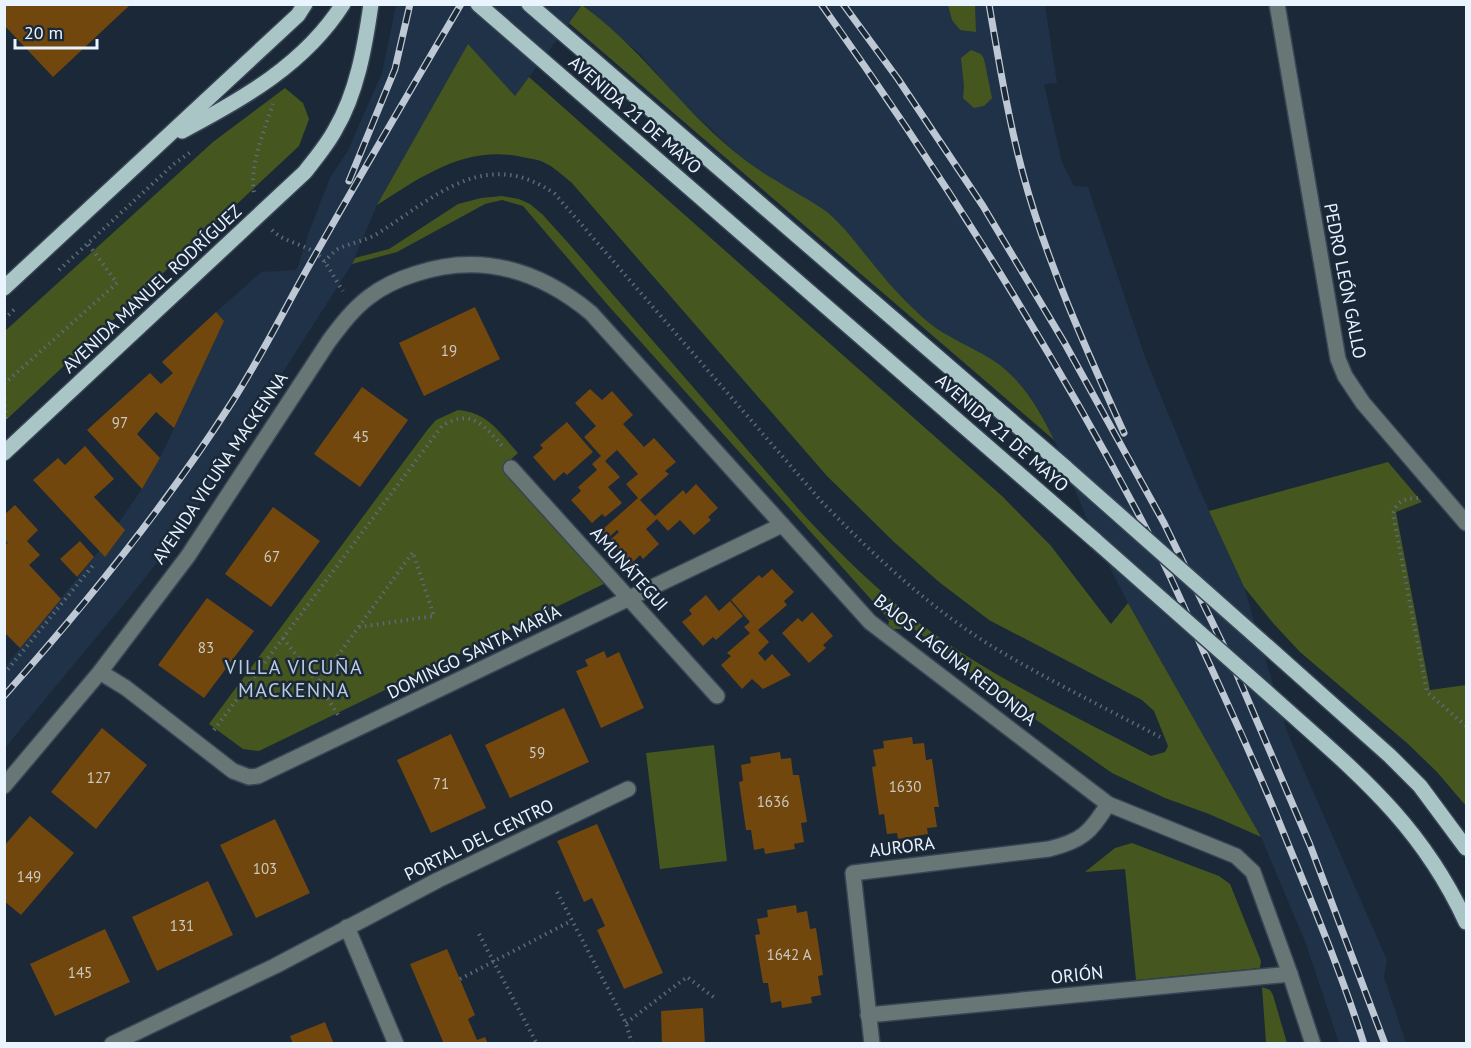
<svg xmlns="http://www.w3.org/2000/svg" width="1471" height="1048" font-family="'PT Sans',sans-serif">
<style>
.built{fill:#1f3247}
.green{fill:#45561e}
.building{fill:#71470d}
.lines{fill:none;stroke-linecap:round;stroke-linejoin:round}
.minor-casing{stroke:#374554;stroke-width:18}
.major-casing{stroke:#374554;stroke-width:18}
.path{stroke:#5d6a78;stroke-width:4;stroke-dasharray:1.5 4.5;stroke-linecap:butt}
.minor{stroke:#697676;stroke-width:15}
.major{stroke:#a9c5c6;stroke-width:15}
.rail-casing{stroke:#bdc8d4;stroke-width:7}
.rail{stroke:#1a2838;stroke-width:4.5;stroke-dasharray:14;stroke-linecap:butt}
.major-bridge-casing{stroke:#374554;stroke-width:18;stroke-linecap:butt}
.major-bridge{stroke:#a9c5c6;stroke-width:15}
.labels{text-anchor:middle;stroke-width:5;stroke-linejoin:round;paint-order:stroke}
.number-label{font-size:15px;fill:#ccc9c2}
.street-label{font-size:18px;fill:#eaf4ff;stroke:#1a2838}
.neighbourhood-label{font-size:20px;letter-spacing:1.5px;fill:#b9cce0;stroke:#1a2838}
</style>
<rect width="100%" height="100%" fill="#1a2838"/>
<!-- built -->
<polygon class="built" points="396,5 1045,5 1057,83 1044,84 1062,162 1074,186 1088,187 1145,357 1198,486 1244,587 1288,734 1387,960 1384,977 1406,1043 1339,1043 1306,944 1261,837 1128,603 1096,541 1054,440 1039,410 1026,391 1010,374 991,359 948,336 929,323 894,290 845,230 739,156 678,98 640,54 583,5 515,96 468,45 377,205 352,264 183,529 138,587 5,748 5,667 20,648 5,632 5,539 61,598 99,551 142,489 160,458 224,321 216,312 261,272 295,270 298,266 308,234 330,178 348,150 382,73"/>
<!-- green -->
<g class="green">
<path d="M582 5C636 44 673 97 722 141 739 156 757 170 777 181 793 192 811 200 827 212 847 229 861 250 878 270 893 289 910 306 928 322 948 338 970 346 991 359 1021 378 1039 408 1054 440L569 23Z"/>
<polygon points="948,5 975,5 976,32 960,30 952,20"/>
<path d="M468 44 515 96 529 77 1002 496 1051 546 1111 624 1128 603 1261 837 1209 814 1165 798 1112 773 982 682 914 629H887L889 621 884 614 606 303 523 206 502 200 485 204 397 252 352 264 355 258 389 249 458 204 481 198 502 196 519 199 530 204 543 215 570 245 802 513C839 553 879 592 922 625 990 677 1076 716 1151 756L1165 752 1168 746 1154 711 1142 700 989 620 939 582 894 542 827 476 571 182C563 176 554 167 545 163 540 160 533 159 527 158 468 143 424 175 377 205Z"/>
<polygon points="971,50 981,54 984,59 992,98 984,106 974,108 963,98 964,86 961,58"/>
<polygon points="285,88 303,103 309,119 299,146 5,421 5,331 213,142"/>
<path d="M458 410C489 413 499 432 518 453L507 463 612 580 259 751 243 749 209 724 428 429 436 420Z"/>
<polygon points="1388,462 1422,502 1396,512 1430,690 1466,685 1466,806 1437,772 1407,743 1300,652 1273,623 1244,587 1209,511"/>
<polygon points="714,745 727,861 660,869 646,753"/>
<polygon points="1132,843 1219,876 1230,884 1261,961 1260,968 1136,980 1125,869 1085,872 1115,848"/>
<polygon points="1262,987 1270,990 1273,995 1287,1043 1266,1043"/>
</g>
<!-- building -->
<g class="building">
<polygon points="4,4 131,4 53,77 4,25"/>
<polygon points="475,307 500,359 424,396 399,343"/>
<polygon points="216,312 224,321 174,428 156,412 137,434 160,458 142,489 87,430 150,373 161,384 173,373 162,362"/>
<polygon points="362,387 408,420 360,487 314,454"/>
<polygon points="590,389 602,400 612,391 633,415 623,424 644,447 654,438 676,462 665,471 669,474 640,500 655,516 683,490 686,494 696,484 718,508 708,517 711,520 694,535 680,520 668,531 657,519 646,529 659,544 643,559 640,555 630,565 609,541 619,532 617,530 600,545 594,537 638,498 626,484 638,474 617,450 605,461 620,477 608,487 622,503 605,517 602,514 592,523 571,500 581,491 578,487 597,470 592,464 601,456 584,437 596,426 575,403"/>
<polygon points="567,422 593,452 567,475 564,472 554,481 533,457 543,448 540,445"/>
<polygon points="85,446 114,479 94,497 125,530 105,557 33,480 58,458 65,465"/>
<polygon points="15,505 38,530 27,541 40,555 29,565 61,599 20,648 4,632 4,546 8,543 4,539 4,515"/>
<polygon points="273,507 320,541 271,607 225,574"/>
<polygon points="80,541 94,557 77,577 60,559"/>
<polygon points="772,569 794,592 784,601 787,605 758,630 769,642 758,653 765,661 772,654 791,675 763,689 752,679 742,689 721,665 731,656 727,653 750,633 744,627 750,622 731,600 759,575 762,578"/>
<polygon points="706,595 719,611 730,601 743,616 716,640 713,637 703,646 682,622 692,614 689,610"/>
<polygon points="207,598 254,631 204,698 158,665"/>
<polygon points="812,612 833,636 823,645 826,648 809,663 782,633 798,618 802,622"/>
<polygon points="604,651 607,658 619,652 644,708 601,728 576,671 588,666 585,660"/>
<polygon points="564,708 589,762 510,798 485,745"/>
<polygon points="102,728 147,765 96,829 51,792"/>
<polygon points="451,734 486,808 431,833 397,760"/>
<polygon points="912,737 913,744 924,743 926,760 932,759 939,807 934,807 937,827 927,828 928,834 898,839 897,833 887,834 884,814 879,815 872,767 876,766 873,750 884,748 883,741"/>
<polygon points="780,752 781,759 791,758 793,775 799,775 807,822 801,823 804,842 794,844 795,849 765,854 764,848 754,850 751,830 746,830 739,782 743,781 741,765 751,763 750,757"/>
<polygon points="30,816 74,853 21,915 4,901 4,846"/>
<polygon points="275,819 310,893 256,918 220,845"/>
<polygon points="597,824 663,973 624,989 597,930 605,926 592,898 584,902 557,841"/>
<polygon points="208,881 233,935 157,971 132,917"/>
<polygon points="796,905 797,913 807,911 810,929 816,928 823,975 818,976 821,995 811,997 812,1003 782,1008 781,1001 771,1003 768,983 763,983 755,935 760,934 757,919 768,917 767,910"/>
<polygon points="105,929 130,982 55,1016 30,964"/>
<polygon points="447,949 475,1015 468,1019 477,1040 485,1037 488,1044 444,1044 410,964"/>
<polygon points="703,1008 705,1044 662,1044 661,1011"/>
<polygon points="325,1022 334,1044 293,1044 290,1036"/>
</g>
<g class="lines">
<!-- minor casing -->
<g class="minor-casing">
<g id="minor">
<polyline points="1277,4 1338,359 1345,376 1363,403 1466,523"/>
<polyline points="511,468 717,696"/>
<polyline points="100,672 126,688 233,771 249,777 258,776 782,525"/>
<path d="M4 786 100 672 188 556 329 341C341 325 353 309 369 297 382 287 399 279 415 274 481 252 539 270 591 313L870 622 1108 804 1236 856 1253 872 1290 974 1313 1044"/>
<polyline points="347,927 396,1044"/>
<polyline points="868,1015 1290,974"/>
<polyline points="112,1044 275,966 438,880 628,789"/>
<path d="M872 1044 853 873 1049 849C1082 841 1091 832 1108 804"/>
</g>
</g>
<!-- major casing -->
<g class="major-casing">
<g id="major">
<polyline points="478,4 1096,541"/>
<polyline points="529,4 1066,468"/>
<path d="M182 131C243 99 305 64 343 4"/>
<polyline points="4,288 298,15 305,4"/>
<path d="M4 453 305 172C315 159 327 145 335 130 357 93 365 46 371 4"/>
<polyline points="1260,640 1390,756 1420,786 1466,848"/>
<path d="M1279 703C1357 773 1421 824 1466 922"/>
</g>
</g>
<!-- path -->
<g class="path">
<path d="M254 192C249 167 265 128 273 104"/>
<path d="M272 230C284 242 300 243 314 252 327 260 334 279 343 291"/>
<path d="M324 262C328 258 333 252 338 249 352 242 367 241 380 232 436 196 487 146 555 194L821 501C875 557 935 613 1003 653 1054 683 1107 709 1160 737"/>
<polyline points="59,270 174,164 192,151"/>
<polyline points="4,319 17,307"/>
<polyline points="4,384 117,283 88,244"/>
<polyline points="4,393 6,422"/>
<path d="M1418 498C1405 499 1397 500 1393 514L1427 692 1466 726"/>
<polyline points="359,627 434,616 413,553"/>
<polyline points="283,638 318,683 413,552"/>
<polyline points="4,674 95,563"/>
<polyline points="318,683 338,715"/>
<path d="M214 730 442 426C473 407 485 427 505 449"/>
<polyline points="557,892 626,1023 632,1044"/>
<polyline points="479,934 537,1044"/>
<polyline points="460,979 571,921"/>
<polyline points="626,1023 687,977 716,999"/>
</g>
<!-- minor -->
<use href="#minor" class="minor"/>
<!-- major -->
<use href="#major" class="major"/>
<!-- rail casing -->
<g class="rail-casing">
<g id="rail">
<path d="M821 4C944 177 1056 355 1153 542 1172 578 1187 614 1203 650 1231 711 1259 771 1284 834 1312 903 1341 972 1364 1044"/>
<polyline points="843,4 898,79 983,206 1064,342 1164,523 1233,665 1310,845 1385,1044"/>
<path d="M989 4C999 62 1008 118 1023 174 1047 263 1086 349 1124 433"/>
<polyline points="349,181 395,69 410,4"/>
<path d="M4 696C87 603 165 507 232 402 261 357 284 310 310 264 359 177 410 91 461 4"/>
</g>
</g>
<!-- rail -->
<use href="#rail" class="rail"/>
<!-- major-bridge casing -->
<g class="major-bridge-casing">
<g id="major-bridge">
<polyline points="1066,468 1260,640"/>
<polyline points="1096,541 1279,703"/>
</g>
</g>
<!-- major-bridge -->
<use href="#major-bridge" class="major-bridge"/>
</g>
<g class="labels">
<!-- number labels -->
<g class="number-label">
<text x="449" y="356">19</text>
<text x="120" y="428">97</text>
<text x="361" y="442">45</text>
<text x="272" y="562">67</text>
<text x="206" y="653">83</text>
<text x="537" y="758">59</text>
<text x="99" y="783">127</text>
<text x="441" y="789">71</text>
<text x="905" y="792">1630</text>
<text x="773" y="807">1636</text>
<text x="265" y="874">103</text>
<text x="29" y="882">149</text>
<text x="182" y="931">131</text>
<text x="789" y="960">1642 A</text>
<text x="80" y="978">145</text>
</g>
<!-- street labels -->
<g class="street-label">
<text transform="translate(635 115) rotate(41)" y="6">AVENIDA 21 DE MAYO</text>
<text transform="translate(1345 281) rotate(79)" y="6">PEDRO LEÓN GALLO</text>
<text transform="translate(152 289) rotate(-43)" y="6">AVENIDA MANUEL RODRÍGUEZ</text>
<text transform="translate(1002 433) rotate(41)" y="6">AVENIDA 21 DE MAYO</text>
<text transform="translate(220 468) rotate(-56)" y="6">AVENIDA VICUÑA MACKENNA</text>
<text transform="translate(629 569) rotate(48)" y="6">AMUNÁTEGUI</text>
<text transform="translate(474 652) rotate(-26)" y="6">DOMINGO SANTA MARÍA</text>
<text transform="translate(955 660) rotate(38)" y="6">BAJOS LAGUNA REDONDA</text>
<text transform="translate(479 840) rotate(-26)" y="6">PORTAL DEL CENTRO</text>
<text transform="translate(902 847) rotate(-7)" y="6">AURORA</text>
<text transform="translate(1077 975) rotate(-6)" y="6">ORIÓN</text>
</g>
<!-- neighbourhood labels -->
<g class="neighbourhood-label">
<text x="294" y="674">VILLA VICUÑA<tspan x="294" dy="23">MACKENNA</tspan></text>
</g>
</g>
<!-- border -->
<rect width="1471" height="1048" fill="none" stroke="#eaf4ff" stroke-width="12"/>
<!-- scale -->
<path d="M15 39v9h82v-9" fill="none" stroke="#eaf4ff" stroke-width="3"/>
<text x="24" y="39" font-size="18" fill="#eaf4ff" stroke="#1a2838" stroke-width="4.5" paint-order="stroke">20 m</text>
</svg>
